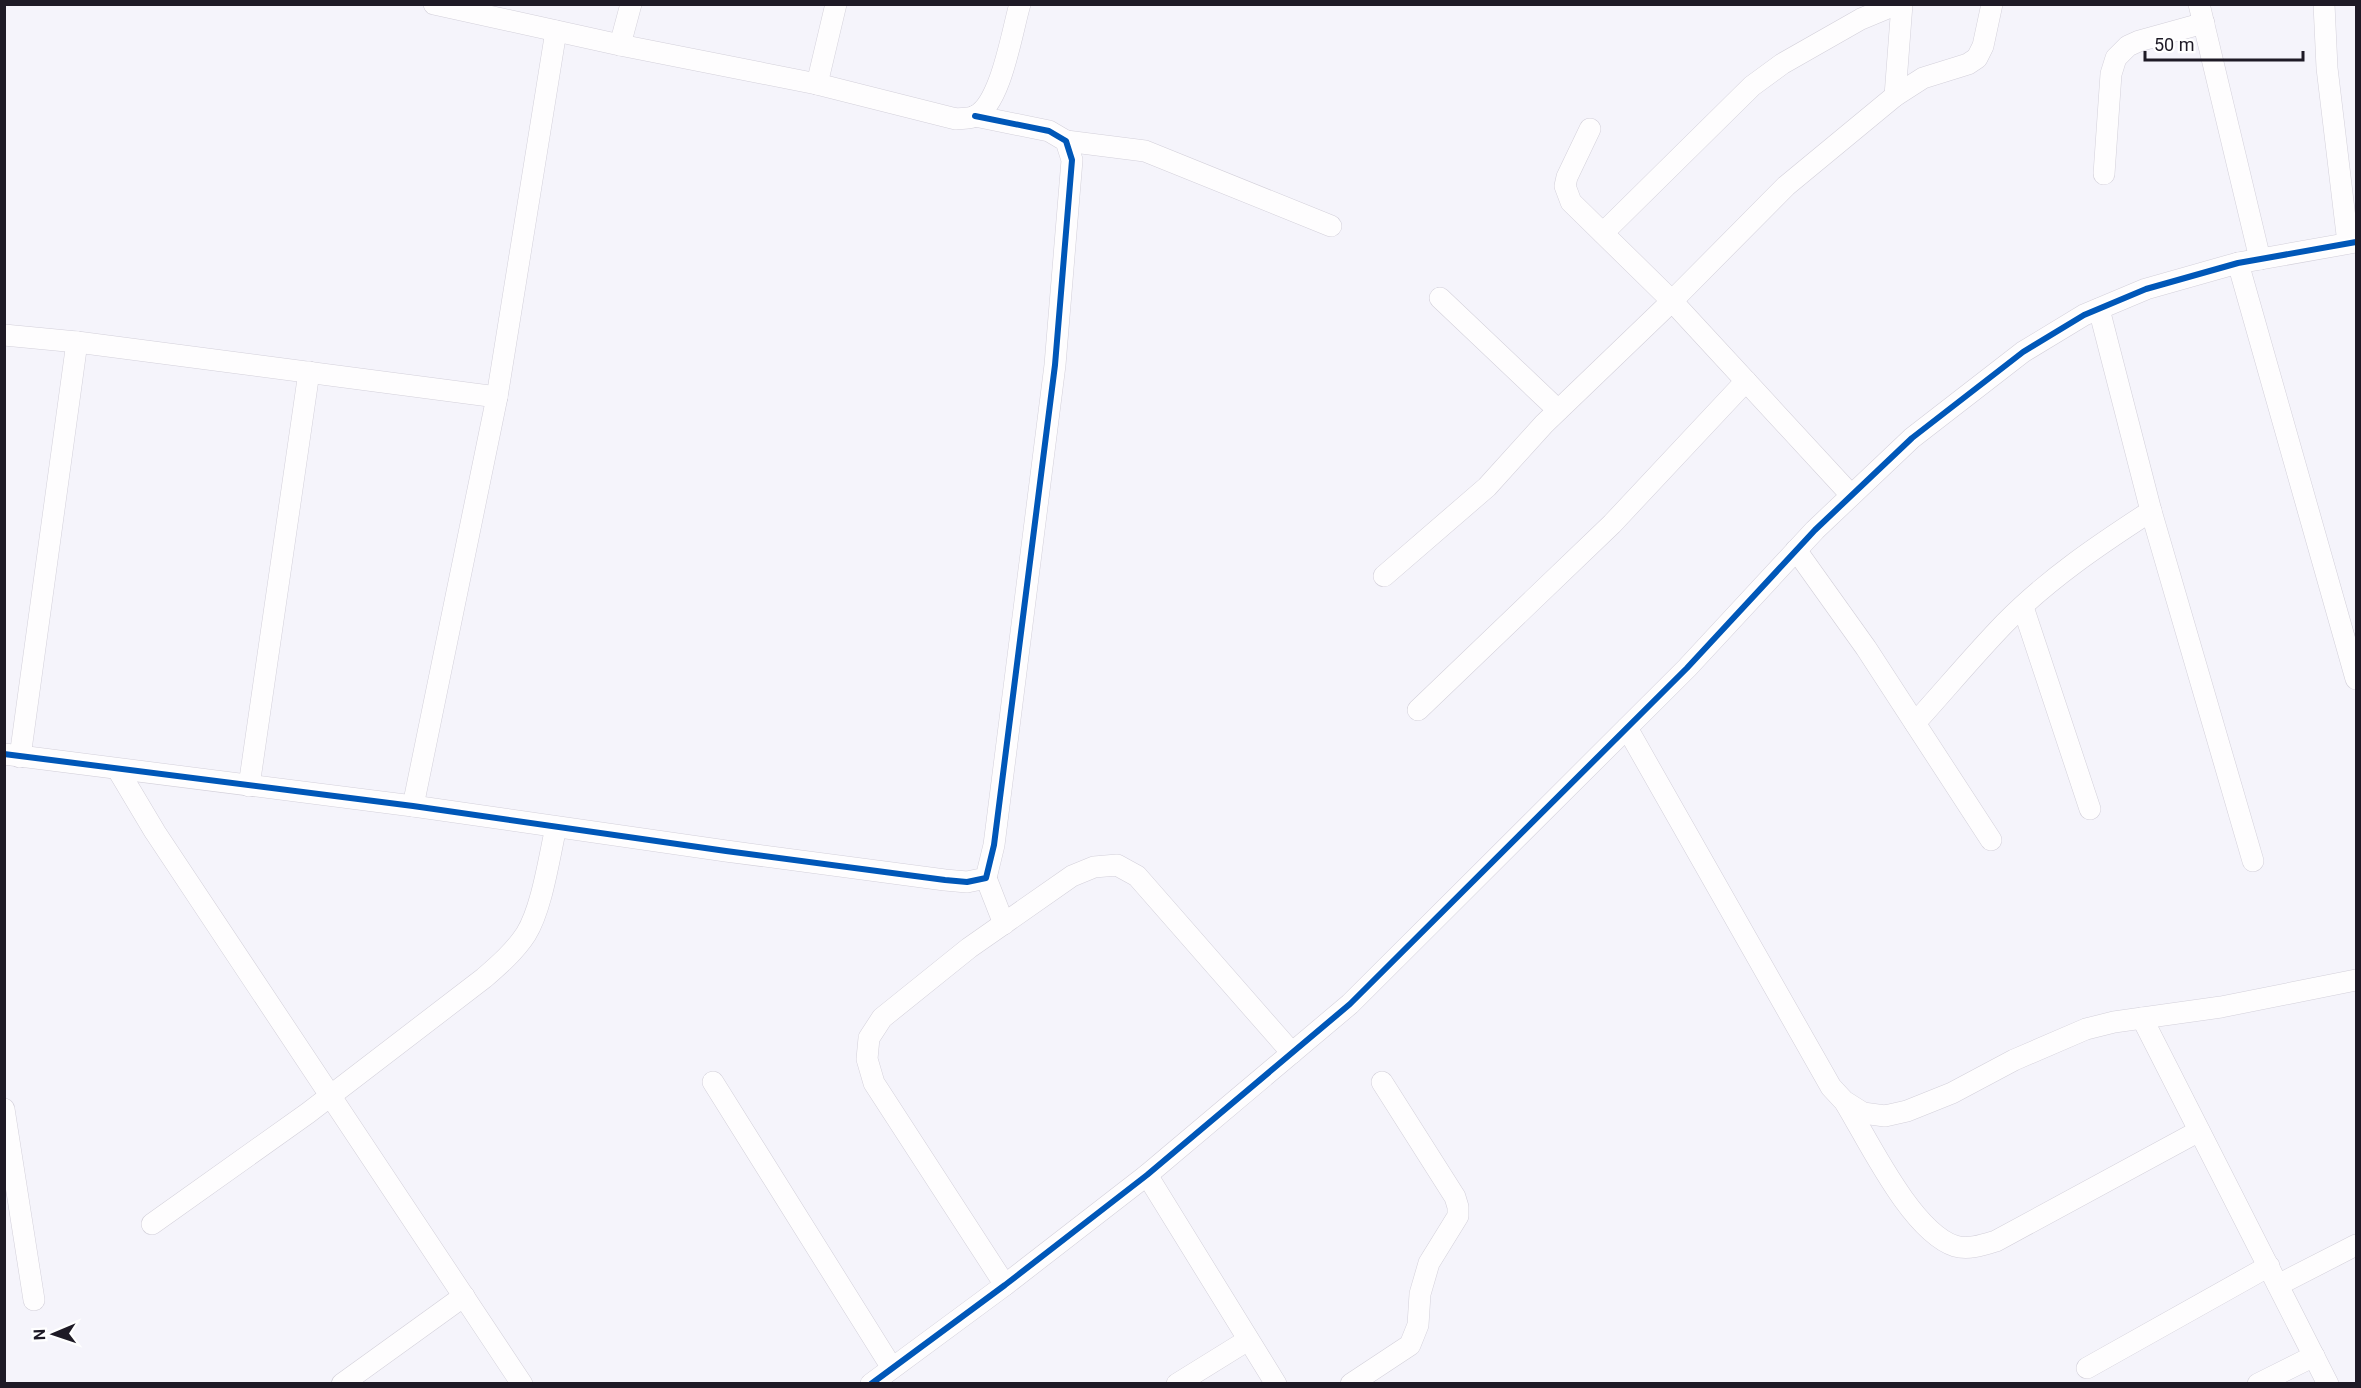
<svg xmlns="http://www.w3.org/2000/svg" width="2361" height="1388" font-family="Roboto,sans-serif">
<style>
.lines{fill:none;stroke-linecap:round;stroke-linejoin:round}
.minor-casing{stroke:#d3d0da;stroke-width:22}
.minor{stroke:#fefdfe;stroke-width:21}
.cycleway-casing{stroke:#fff;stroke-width:10}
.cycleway{stroke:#0057b8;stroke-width:6}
</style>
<rect width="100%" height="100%" fill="#f5f4fb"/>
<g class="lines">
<!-- minor casing -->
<g class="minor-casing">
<g id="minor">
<path d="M434 4 620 45 817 84 956 119C961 118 970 119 975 116 1001 104 1012 31 1020 4"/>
<polyline points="2199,4 2260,259"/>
<polyline points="2324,4 2327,68 2348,243"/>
<polyline points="620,45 631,4"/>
<polyline points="817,84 836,4"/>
<polyline points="1895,96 1902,4"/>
<polyline points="1590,129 1567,177 1565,186 1571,202 1672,301 1851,495"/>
<polyline points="1066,141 1145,151 1331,226"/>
<polyline points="2104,174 2111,74 2116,58 2128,46 2139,41 2204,23"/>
<polyline points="1603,233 1752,86 1782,64 1861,19 1897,4"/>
<polyline points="2238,263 2356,679"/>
<polyline points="1440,298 1558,410"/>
<polyline points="2099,309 2151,511 2253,861"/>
<polyline points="4,335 77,342 497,397"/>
<polyline points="1796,550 1866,648 1991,840"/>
<polyline points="1384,576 1487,487 1544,424 1672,301 1786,186 1895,96 1923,78 1968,64 1977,58 1983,46 1992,4"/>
<polyline points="2023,607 2090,809"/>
<polyline points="1418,710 1612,524 1746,381"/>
<path d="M1915 723C1945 690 1974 655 2005 623 2048 579 2100 544 2151 511"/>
<polyline points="1627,728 1831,1087 1844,1101 1863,1113 1885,1116 1907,1111 1952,1093 2014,1060 2086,1029 2114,1022 2221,1007 2356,980"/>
<polyline points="4,754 413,806 726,851 945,880 967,882 986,878 994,845 1055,365 1072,160 1066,141 1049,131 975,116"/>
<polyline points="20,757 77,342"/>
<polyline points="118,770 155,832 522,1384"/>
<polyline points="249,786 309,372"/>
<polyline points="413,806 497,397 556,31"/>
<polyline points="986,878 1004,924"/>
<polyline points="2142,1018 2328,1384"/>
<polyline points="713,1082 892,1368"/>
<path d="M1846 1104C1869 1142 1912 1232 1955 1246 1968 1250 1983 1245 1996 1241L2199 1131"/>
<polyline points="4,1109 34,1300"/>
<polyline points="1147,1175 1276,1384"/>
<path d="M152 1224 308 1113 484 978C499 965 515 951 526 934 542 908 549 858 556 827"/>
<polyline points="1005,1285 874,1083 867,1059 869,1038 882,1018 969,948 1072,876 1094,867 1117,865 1137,876 1292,1053"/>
<polyline points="2278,1285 2356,1245"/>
<polyline points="2087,1368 2269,1266"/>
<polyline points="342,1384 464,1296"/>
<polyline points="871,1384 1005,1285 1147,1175 1350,1004 1687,668 1815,530 1912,438 2023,352 2084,315 2146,289 2238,263 2356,242"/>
<polyline points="1177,1384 1248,1340"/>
<polyline points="1351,1384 1410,1345 1418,1325 1420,1294 1429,1263 1458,1216 1458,1207 1455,1197 1382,1082"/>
<polyline points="2258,1384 2314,1356"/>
</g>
</g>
<!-- minor -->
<use href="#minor" class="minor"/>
<!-- cycleway casing -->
<g class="cycleway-casing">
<g id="cycleway">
<polyline points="4,754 413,806 726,851 945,880 967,882 986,878 994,845 1055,365 1072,160 1066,141 1049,131 975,116"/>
<polyline points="871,1384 1005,1285 1147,1175 1350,1004 1687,668 1815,530 1912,438 2023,352 2084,315 2146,289 2238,263 2356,242"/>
</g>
</g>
<!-- cycleway -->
<use href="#cycleway" class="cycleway"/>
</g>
<!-- border -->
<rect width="2361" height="1388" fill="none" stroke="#1e1a26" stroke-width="12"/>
<!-- north arrow -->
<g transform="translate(54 1334) rotate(268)" stroke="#ffffff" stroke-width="4.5" paint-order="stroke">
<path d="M0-4.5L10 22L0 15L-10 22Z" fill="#1e1a26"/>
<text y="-9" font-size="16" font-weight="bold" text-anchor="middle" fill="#1e1a26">N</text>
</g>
<!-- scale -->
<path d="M2145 51v9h158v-9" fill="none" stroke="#1e1a26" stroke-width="3"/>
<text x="2154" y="51" font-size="18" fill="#1e1a26" stroke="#ffffff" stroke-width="4.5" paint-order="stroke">50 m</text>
</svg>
